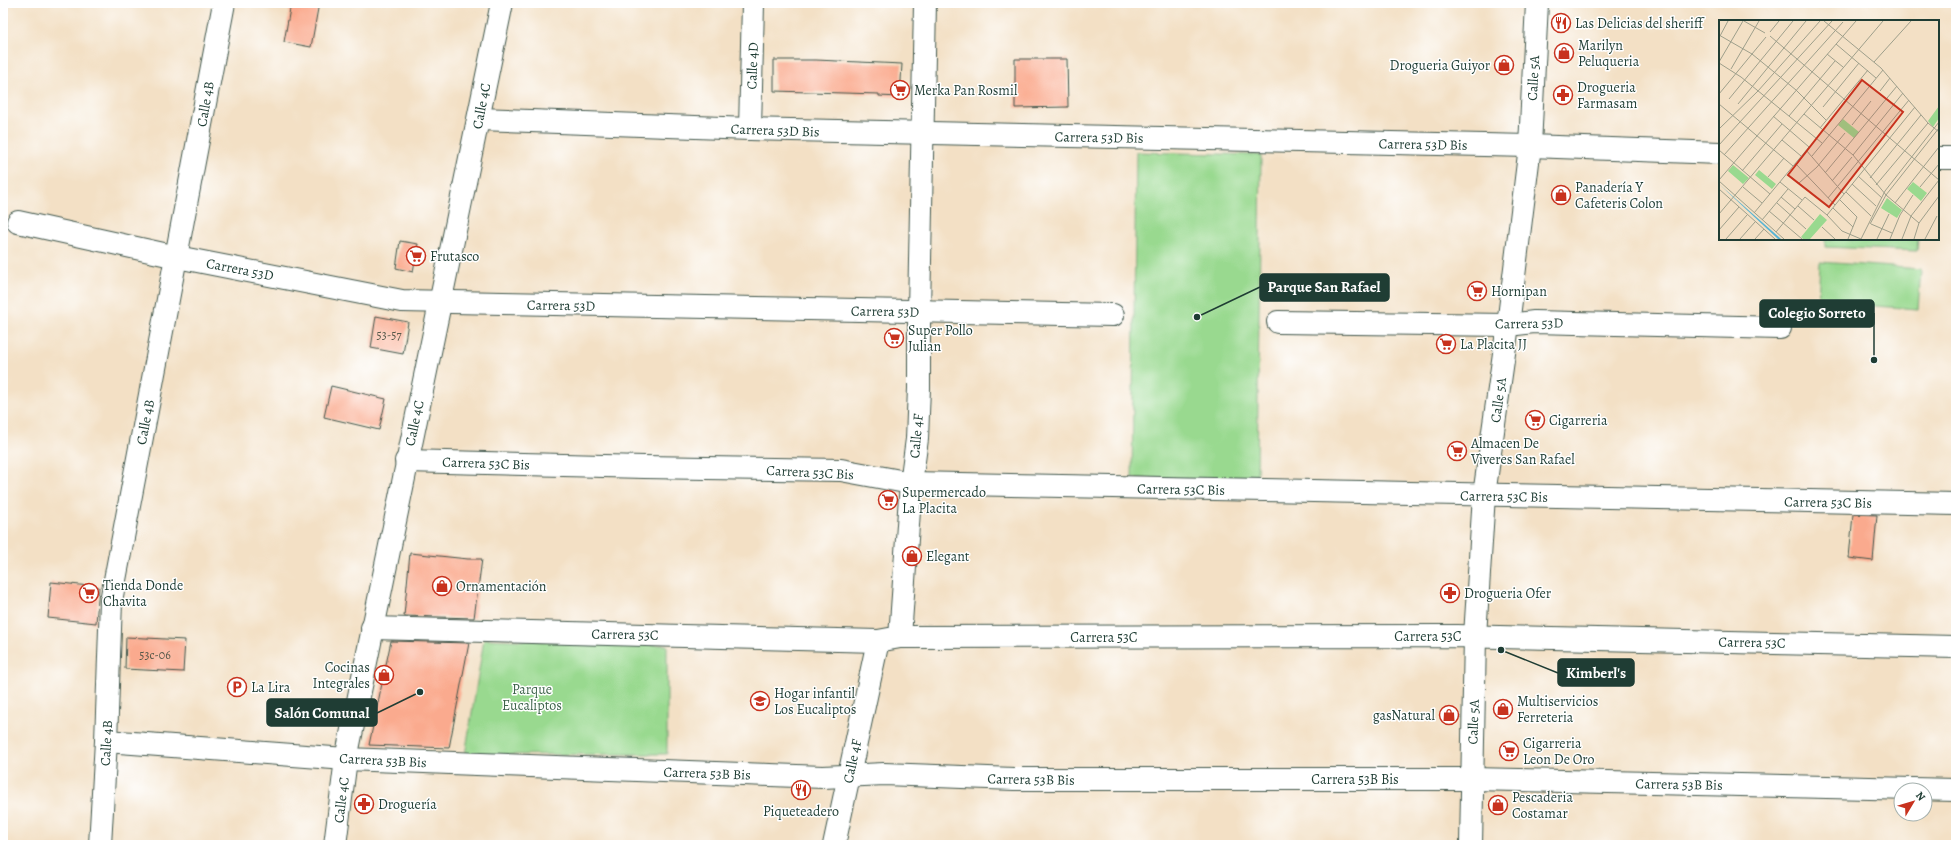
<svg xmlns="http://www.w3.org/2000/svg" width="1959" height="848" font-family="Alegreya,serif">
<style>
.green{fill:#99d98f;stroke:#5c8b62}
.building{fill:#faaa8e}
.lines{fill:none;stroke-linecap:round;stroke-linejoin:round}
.minor-casing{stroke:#3f554a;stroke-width:24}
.minor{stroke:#fff;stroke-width:22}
.labels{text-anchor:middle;stroke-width:3;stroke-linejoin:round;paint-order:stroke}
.number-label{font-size:12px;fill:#56584a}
.poi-label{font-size:14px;fill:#1f3d34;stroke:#fff;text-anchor:start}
.street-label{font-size:14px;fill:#1f3d34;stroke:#fff}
.park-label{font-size:14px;fill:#3e644b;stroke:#fff}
.inset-road{fill:none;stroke:#9e9f8b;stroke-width:1}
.view{fill:#c8321e;fill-opacity:0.15;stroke:#c8321e;stroke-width:2}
.inset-edge{fill:none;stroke:#1f3d34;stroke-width:2}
.leader{fill:none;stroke:#1f3d34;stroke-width:1.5}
.callout-dot{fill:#1f3d34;stroke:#fff;stroke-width:1.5}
.callout{fill:#1f3d34;stroke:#1f3d34;stroke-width:1.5}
.callout-label{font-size:15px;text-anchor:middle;font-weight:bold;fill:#fff}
</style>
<rect width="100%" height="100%" fill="#fff"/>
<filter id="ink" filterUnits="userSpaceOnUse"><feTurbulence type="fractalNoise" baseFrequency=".025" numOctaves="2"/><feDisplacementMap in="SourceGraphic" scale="8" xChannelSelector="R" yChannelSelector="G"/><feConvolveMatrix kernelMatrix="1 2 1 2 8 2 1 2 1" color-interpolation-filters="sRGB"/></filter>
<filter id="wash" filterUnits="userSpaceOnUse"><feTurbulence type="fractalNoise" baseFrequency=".012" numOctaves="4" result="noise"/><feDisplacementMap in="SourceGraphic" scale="16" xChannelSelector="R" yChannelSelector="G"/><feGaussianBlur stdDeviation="0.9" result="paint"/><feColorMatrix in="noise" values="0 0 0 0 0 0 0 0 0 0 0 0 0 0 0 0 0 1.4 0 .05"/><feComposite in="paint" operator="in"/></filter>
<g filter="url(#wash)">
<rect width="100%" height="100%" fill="#f3e0c5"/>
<!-- green -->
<g class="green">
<polygon points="1136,152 1261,155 1257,481 1132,478"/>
<polygon points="1825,239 1918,239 1917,251 1825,247"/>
<polygon points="1820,262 1921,269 1918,309 1818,302"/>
<polygon points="484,639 667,645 667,754 465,755"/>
</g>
<g id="blocks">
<!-- building -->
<g class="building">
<polygon points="291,3 319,3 311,47 284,42"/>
<polygon points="1015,59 1067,59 1068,107 1015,108"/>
<polygon points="774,60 816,60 902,64 900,97 879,96 879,94 774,91"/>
<polygon points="400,241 418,244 413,272 396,268"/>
<polygon points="376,316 408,322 403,354 371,348"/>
<polygon points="331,386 386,399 379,430 324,417"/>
<polygon points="1853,514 1877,515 1873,561 1849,558"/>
<polygon points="410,553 468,559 482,559 474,618 404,616"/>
<polygon points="51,582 99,587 96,623 48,618"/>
<polygon points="126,637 185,640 183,672 125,669"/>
<polygon points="391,641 469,643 449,748 369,745"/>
</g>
</g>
</g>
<g filter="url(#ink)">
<use href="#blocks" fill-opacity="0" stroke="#3f554a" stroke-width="1"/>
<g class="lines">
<!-- minor casing -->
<g class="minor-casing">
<g id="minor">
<polyline points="479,119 750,129 1530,146 1720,153"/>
<polyline points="750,129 753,3"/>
<polyline points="1938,158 1956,158"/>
<polyline points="18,222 177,257 402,301 1113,315"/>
<polyline points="1278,322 1508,325 1534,322 1780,328"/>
<polyline points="406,461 644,467 841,470 911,483 1956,504"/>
<polyline points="372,628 878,641"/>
<polyline points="900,637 1457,636 1956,647"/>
<polyline points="106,741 346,759 823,777 884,774 1014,779 1472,779 1956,790"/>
<polyline points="100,845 106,741 111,601 224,3"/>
<polyline points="335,845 346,759 502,3"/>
<polyline points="834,845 878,641 900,637 911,483 917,439 919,388 919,312 925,3"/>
<polyline points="1471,845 1475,636 1484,495 1508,325 1530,146 1537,3"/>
</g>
</g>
<!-- minor -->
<use href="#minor" class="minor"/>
</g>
</g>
<!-- icons -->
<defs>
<g id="restaurant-ring" transform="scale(1)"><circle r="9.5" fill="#fff" stroke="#c8321e" stroke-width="1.5"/><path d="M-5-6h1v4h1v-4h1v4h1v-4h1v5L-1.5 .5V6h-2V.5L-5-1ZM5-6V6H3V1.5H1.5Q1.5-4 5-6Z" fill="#c8321e"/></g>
<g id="shop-ring" transform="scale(1)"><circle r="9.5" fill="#fff" stroke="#c8321e" stroke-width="1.5"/><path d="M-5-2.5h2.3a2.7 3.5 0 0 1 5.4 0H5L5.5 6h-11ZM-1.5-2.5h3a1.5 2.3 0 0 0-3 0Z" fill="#c8321e"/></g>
<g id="supermarket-ring" transform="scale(1)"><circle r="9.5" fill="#fff" stroke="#c8321e" stroke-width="1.5"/><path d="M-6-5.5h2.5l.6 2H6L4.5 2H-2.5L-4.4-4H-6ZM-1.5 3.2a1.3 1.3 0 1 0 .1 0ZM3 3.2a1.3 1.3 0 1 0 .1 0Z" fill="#c8321e"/></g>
<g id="pharmacy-ring" transform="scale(1)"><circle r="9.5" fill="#fff" stroke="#c8321e" stroke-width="1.5"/><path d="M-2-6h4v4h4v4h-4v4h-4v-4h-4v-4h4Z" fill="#c8321e"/></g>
<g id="parking-ring" transform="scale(1)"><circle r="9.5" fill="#fff" stroke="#c8321e" stroke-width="1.5"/><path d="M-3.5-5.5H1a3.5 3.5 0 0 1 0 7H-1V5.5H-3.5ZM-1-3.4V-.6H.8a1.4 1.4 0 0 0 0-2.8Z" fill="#c8321e"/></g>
<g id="school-ring" transform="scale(1)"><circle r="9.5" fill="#fff" stroke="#c8321e" stroke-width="1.5"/><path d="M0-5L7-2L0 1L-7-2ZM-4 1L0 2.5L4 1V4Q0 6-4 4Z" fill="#c8321e"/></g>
</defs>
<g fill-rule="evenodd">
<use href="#restaurant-ring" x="1561" y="23"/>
<use href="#shop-ring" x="1564" y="53"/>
<use href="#shop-ring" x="1504" y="65"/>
<use href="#supermarket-ring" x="900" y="90"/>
<use href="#pharmacy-ring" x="1563" y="95"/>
<use href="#shop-ring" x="1561" y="195"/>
<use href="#supermarket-ring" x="416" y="256"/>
<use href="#supermarket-ring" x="1477" y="291"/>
<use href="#supermarket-ring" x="894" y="338"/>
<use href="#supermarket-ring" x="1446" y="344"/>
<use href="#supermarket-ring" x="1535" y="420"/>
<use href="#supermarket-ring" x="1457" y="451"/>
<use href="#supermarket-ring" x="888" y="500"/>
<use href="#shop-ring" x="912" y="556"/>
<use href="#shop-ring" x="442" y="586"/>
<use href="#supermarket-ring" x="89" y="593"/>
<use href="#pharmacy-ring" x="1450" y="593"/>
<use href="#shop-ring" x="384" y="675"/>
<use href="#parking-ring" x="237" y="687"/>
<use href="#school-ring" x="760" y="701"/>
<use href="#shop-ring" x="1503" y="709"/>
<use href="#shop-ring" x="1449" y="715"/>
<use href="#supermarket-ring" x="1509" y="751"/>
<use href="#restaurant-ring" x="801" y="790"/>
<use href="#pharmacy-ring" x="364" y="804"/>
<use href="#shop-ring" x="1498" y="805"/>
</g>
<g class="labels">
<!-- number labels -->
<g class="number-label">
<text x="389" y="339">53-57</text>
<text x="155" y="659">53c-06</text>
</g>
<!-- poi labels -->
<g class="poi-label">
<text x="1575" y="28">Las Delicias del sheriff</text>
<text x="1578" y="50">Marilyn<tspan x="1578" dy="16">Peluqueria</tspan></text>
<text x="1490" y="70" text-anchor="end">Drogueria Guiyor</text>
<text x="1577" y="92">Drogueria<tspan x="1577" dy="16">Farmasam</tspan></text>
<text x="914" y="95">Merka Pan Rosmil</text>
<text x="1575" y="192">Panadería Y<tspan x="1575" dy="16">Cafeteris Colon</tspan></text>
<text x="430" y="261">Frutasco</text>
<text x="1491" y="296">Hornipan</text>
<text x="908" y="335">Super Pollo<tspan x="908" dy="16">Julian</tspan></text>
<text x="1460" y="349">La Placita JJ</text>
<text x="1549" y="425">Cigarreria</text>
<text x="1471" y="448">Almacen De<tspan x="1471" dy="16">Vìveres San Rafael</tspan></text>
<text x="902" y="497">Supermercado<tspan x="902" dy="16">La Placita</tspan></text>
<text x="926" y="561">Elegant</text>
<text x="103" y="590">Tienda Donde<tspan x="103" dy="16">Chavita</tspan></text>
<text x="456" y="591">Ornamentación</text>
<text x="1464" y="598">Drogueria Ofer</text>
<text x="370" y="672" text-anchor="end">Cocinas<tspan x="370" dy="16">Integrales</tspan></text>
<text x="251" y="692">La Lira</text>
<text x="774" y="698">Hogar infantil<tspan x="774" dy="16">Los Eucaliptos</tspan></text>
<text x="1517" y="706">Multiservicios<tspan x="1517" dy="16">Ferreteria</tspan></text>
<text x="1435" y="720" text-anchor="end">gasNatural</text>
<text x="1523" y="748">Cigarreria<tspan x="1523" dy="16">Leon De Oro</tspan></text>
<text x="1512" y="802">Pescaderia<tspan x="1512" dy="16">Costamar</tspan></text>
<text x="378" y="809">Droguería</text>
<text x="801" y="816" text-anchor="middle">Piqueteadero</text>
</g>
<!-- street labels -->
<g class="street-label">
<text transform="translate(752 66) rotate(-88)" y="5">Calle 4D</text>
<text transform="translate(1533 78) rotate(-87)" y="5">Calle 5A</text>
<text transform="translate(205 104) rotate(-80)" y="5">Calle 4B</text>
<text transform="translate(481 106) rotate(-79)" y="5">Calle 4C</text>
<text transform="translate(775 130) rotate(2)" y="5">Carrera 53D Bis</text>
<text transform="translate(1099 137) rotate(1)" y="5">Carrera 53D Bis</text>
<text transform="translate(1423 144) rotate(1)" y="5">Carrera 53D Bis</text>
<text transform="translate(240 269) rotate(11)" y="5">Carrera 53D</text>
<text transform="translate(561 305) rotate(1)" y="5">Carrera 53D</text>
<text transform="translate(885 311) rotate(1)" y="5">Carrera 53D</text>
<text transform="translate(1529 323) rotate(-1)" y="5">Carrera 53D</text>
<text transform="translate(1498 400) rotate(-82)" y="5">Calle 5A</text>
<text transform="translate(145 422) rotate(-79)" y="5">Calle 4B</text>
<text transform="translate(414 423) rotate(-78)" y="5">Calle 4C</text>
<text transform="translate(916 436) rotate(-85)" y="5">Calle 4F</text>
<text transform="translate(486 463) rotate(2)" y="5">Carrera 53C Bis</text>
<text transform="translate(810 472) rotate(3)" y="5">Carrera 53C Bis</text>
<text transform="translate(1181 489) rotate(1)" y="5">Carrera 53C Bis</text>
<text transform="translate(1504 496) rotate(1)" y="5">Carrera 53C Bis</text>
<text transform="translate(1828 502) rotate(1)" y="5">Carrera 53C Bis</text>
<text transform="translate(625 634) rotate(1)" y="5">Carrera 53C</text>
<text x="1428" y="641">Carrera 53C</text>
<text x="1104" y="642">Carrera 53C</text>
<text transform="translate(1752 642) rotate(1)" y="5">Carrera 53C</text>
<text transform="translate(1473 722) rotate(-88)" y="5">Calle 5A</text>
<text transform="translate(106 743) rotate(-87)" y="5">Calle 4B</text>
<text transform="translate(383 760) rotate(3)" y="5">Carrera 53B Bis</text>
<text transform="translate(852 761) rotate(-78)" y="5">Calle 4F</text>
<text transform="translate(707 773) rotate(2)" y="5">Carrera 53B Bis</text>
<text transform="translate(1031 779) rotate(1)" y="5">Carrera 53B Bis</text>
<text x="1355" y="784">Carrera 53B Bis</text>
<text transform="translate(1679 784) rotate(1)" y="5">Carrera 53B Bis</text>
<text transform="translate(341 800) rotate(-83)" y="5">Calle 4C</text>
</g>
<!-- park labels -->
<g class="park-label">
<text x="532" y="694">Parque<tspan x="532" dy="16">Eucaliptos</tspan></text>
</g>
</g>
<!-- overview -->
<g transform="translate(1719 20)">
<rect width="220" height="220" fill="#f3e0c5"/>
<path d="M220 86V98L214 107 209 101ZM124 99 140 112 135 118 119 105ZM14 145 30 158 24 164 9 151ZM40 150 57 164 53 169 36 155ZM194 162 208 173 202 181 188 169ZM168 178 183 190 178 198 162 188ZM101 194 108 200 91 219H84L82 217Z" fill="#99d98f"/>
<path d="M0 164 62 219H59Z" fill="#57b4d5"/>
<path class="inset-road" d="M25 1 46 13M105 1 162 48 209 103 220 112M51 12 60 1M0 15 33 34 77 70 107 100M1 16 9 1M51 16 220 160M117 24 157 58M108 34 124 47M0 42 24 1M155 42 192 1M0 43 22 57 103 123M12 49 40 1M161 71 171 58M0 74 47 17M10 79 74 1M0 84 74 146M19 84 87 1M104 87 140 43M85 94 134 135 167 175 200 203M70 96 116 41M133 105 152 81M101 108 149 50M0 109 39 71 101 1M63 120 82 136M0 125 113 1M0 130 51 174M87 130 125 174M5 135 124 2M134 135 184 73M93 136 164 50M76 143 116 185M23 151 63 104M106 153 178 66M139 156 163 178M49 157 65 138M151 158 202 95M0 160 137 1M0 161 65 219M113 161 133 137M61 162 83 180M80 163 98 147 126 113M133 164 157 186M157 165 209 103M24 167 43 183M201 167 220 144M0 169 56 219M127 172 152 196M62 177 76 189M109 178 190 80M121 180 138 197 129 219M58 183 87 209M176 183 220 127M79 186 95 200M114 188 134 207M50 191 83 219M35 193 90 127 54 96M0 194 164 1M43 200 69 169M151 204 167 175 220 108M152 204 173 213M103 207 116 219M0 210 20 187M57 212 86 177 108 195M7 219 28 195M21 219 36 202M36 219 45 209M142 219 123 211 108 195 196 87M142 219 166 171 220 102M158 219 170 194M171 219 181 195 194 175M183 219 192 196 220 160M195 219 200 203 220 176M206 219 218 196"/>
<path class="view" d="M143 60 184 92 110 187 69 155Z"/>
<rect width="220" height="220" class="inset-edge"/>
</g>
<!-- callouts -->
<path class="leader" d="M1197 317L1260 287M1874 360L1874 313M1501 650L1558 673M420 692L377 713"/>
<g class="callout-dot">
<circle cx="1197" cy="317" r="4"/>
<circle cx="1874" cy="360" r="4"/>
<circle cx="1501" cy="650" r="4"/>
<circle cx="420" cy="692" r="4"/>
</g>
<g class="callout">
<rect x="1260" y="274" width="129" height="27" rx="4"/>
<rect x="1760" y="300" width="114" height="27" rx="4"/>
<rect x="1558" y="659" width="76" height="27" rx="4"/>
<rect x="267" y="699" width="110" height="27" rx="4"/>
</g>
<g class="callout-label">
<text x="1324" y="292">Parque San Rafael</text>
<text x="1817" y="318">Colegio Sorreto</text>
<text x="1596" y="678">Kimberl's</text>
<text x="322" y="718">Salón Comunal</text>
</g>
<!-- margin -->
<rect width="1959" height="848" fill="none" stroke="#fff" stroke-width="16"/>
<!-- north arrow -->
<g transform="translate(1913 802) rotate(52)"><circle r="19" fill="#ffffff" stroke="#a5b1ae"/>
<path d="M0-3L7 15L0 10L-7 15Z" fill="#c8321e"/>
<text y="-6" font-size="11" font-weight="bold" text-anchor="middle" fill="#1f3d34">N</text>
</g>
</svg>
